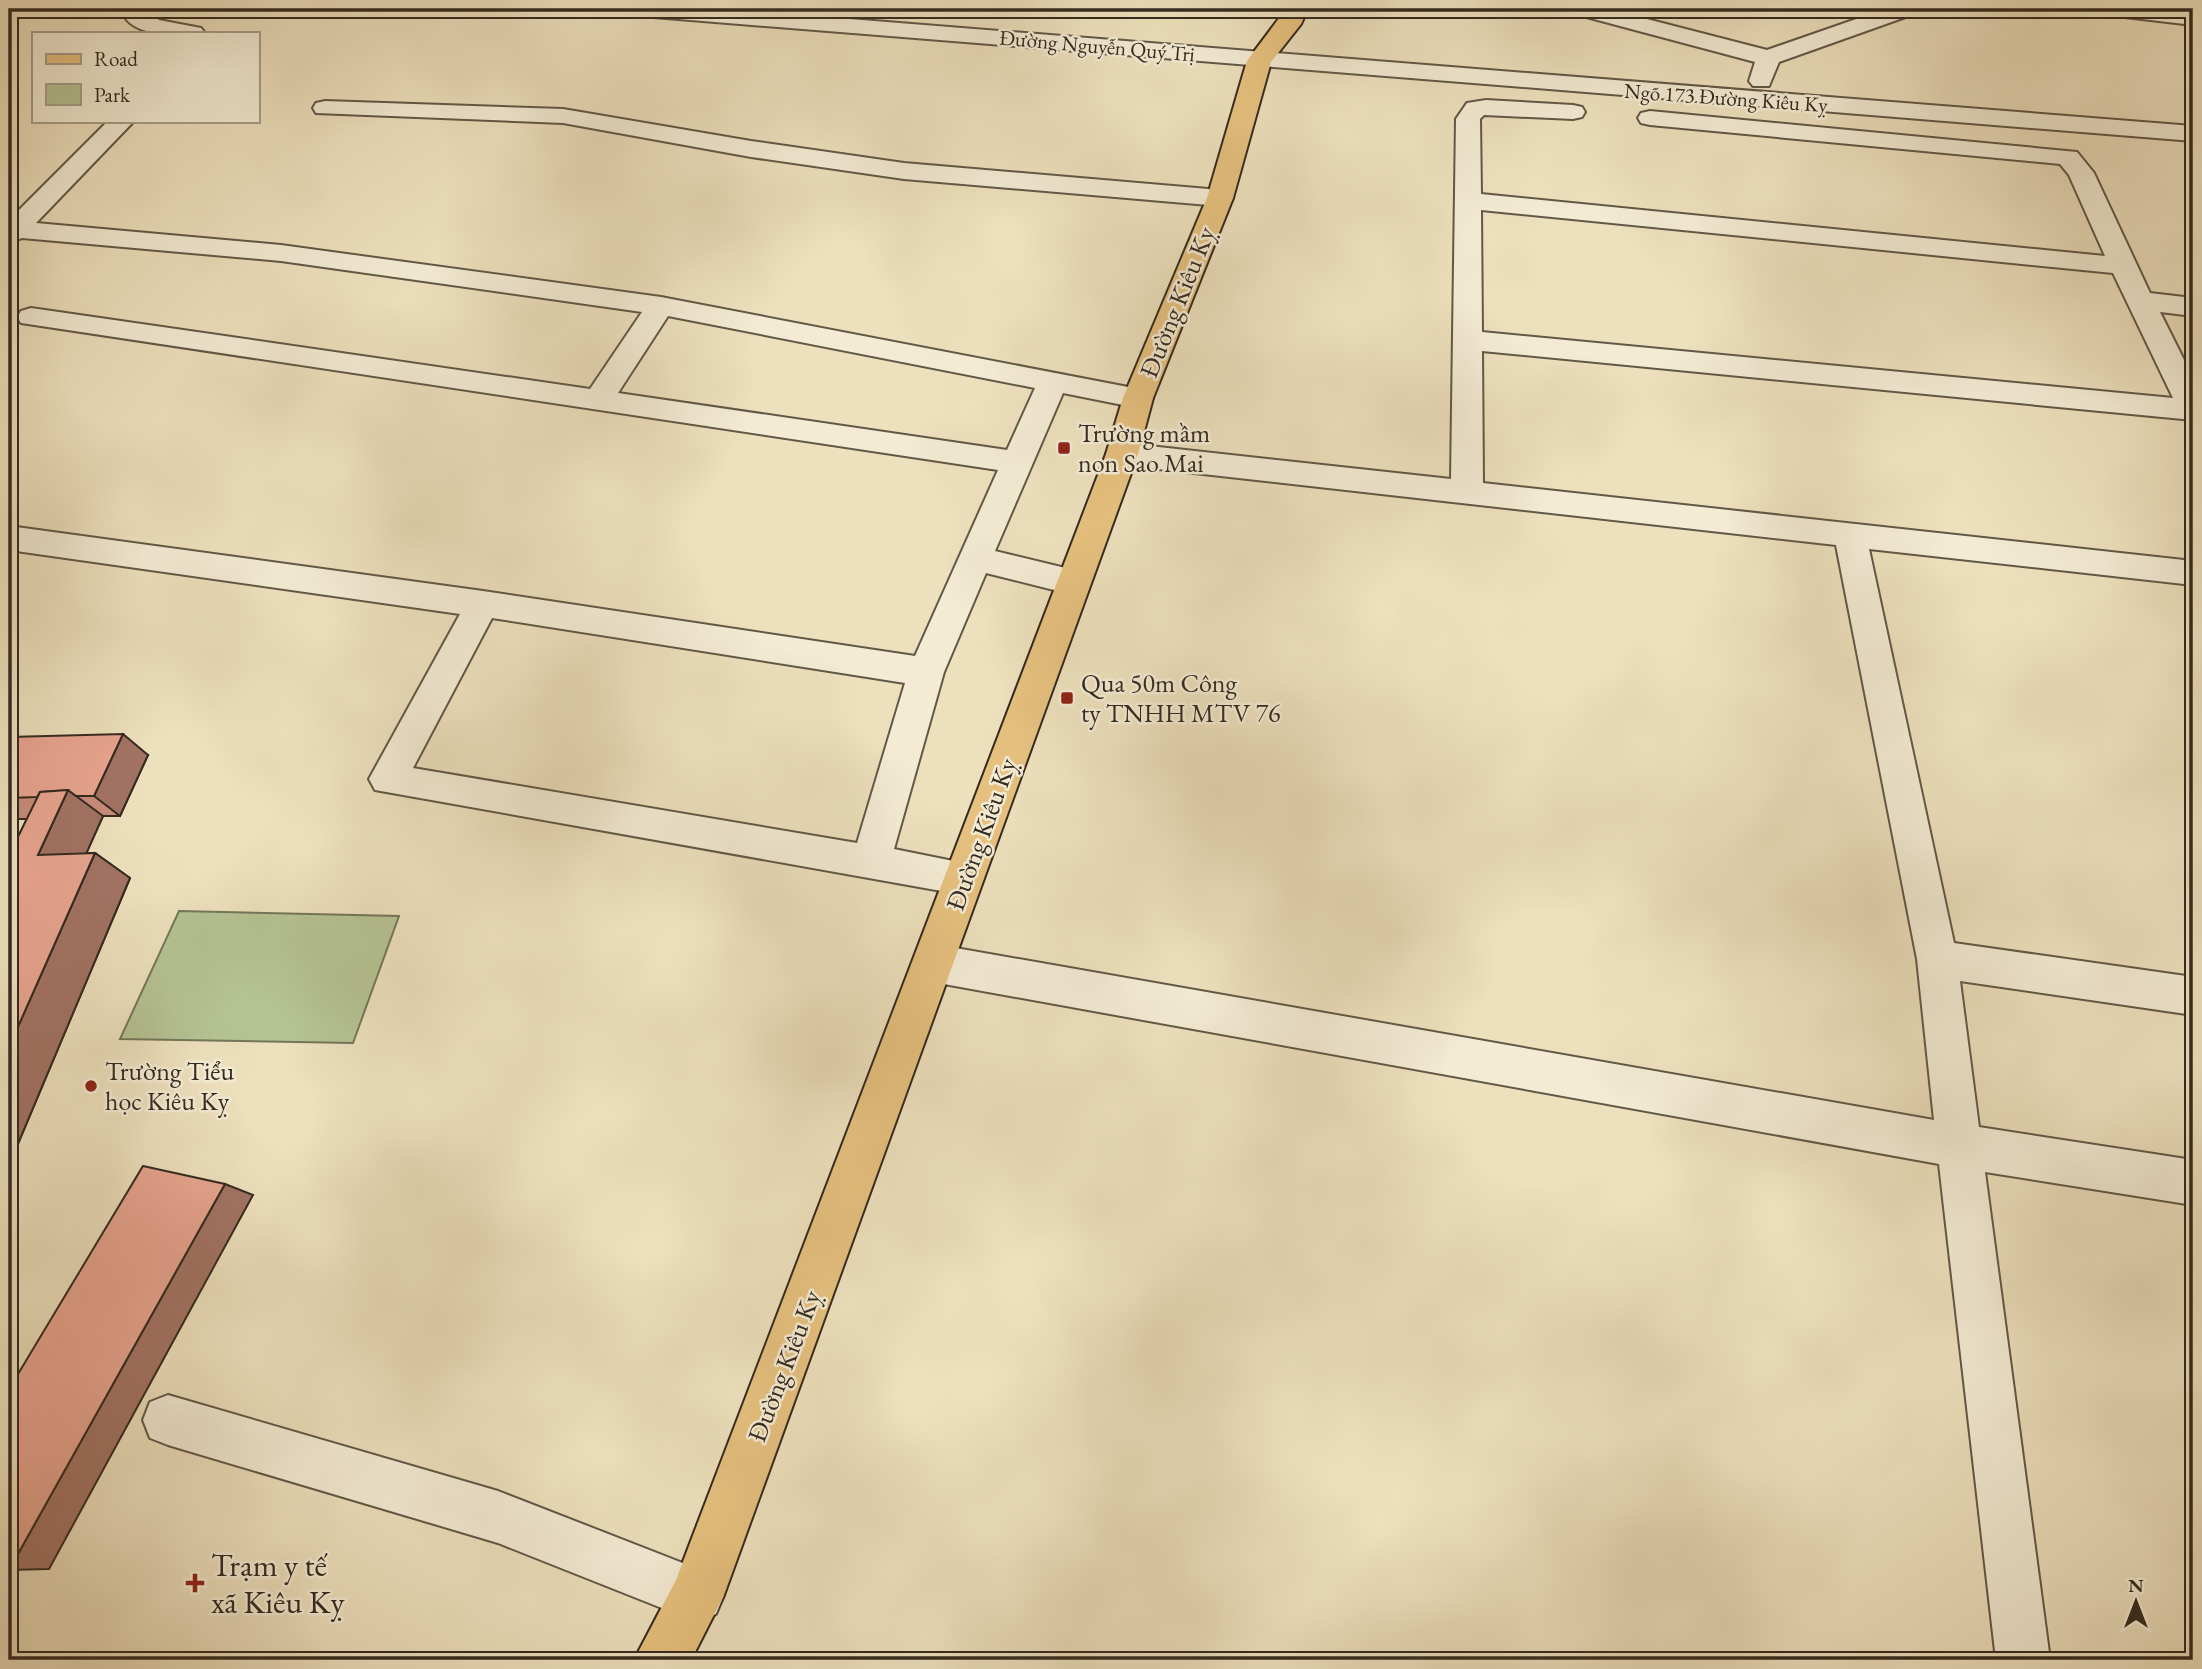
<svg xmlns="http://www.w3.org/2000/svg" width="2202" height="1669" font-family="'EB Garamond',serif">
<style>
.green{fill:#b5c393;stroke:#74765a;stroke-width:2}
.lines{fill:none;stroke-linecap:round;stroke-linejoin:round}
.minor-casing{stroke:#625847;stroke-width:4}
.major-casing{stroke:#342a20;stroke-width:4}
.minor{fill:#f3ebd4;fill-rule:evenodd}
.major{fill:#e6c07e;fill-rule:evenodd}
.wall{fill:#c78d7b;stroke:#342a20;stroke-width:2}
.shaded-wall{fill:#a27364;stroke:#342a20;stroke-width:2}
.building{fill:#e7a48f;stroke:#342a20;stroke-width:2}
.poi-dot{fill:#8f2418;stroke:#f3ebd4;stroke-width:2.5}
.labels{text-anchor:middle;stroke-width:5;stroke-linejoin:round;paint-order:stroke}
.far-street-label{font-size:21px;fill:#342a20;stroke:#f3ebd4}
.street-label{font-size:26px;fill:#342a20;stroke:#f3ebd4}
.poi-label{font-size:26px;fill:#342a20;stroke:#f3ebd4;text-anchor:start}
.near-poi-label{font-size:32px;fill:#342a20;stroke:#f3ebd4;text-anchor:start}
</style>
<rect width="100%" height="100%" fill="#ede0bd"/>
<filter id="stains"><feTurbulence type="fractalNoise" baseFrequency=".00286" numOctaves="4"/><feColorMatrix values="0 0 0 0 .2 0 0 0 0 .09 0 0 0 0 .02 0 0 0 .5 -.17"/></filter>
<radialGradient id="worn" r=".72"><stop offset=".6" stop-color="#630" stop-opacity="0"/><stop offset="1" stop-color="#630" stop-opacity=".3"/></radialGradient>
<!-- green -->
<polygon class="green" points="179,911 399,916 353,1043 120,1039"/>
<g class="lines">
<!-- minor casing -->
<g class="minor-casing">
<g id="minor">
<path d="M121 9H145L159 20 201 28 205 33C179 34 130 40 121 9Z"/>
<polygon points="630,9 723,9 2193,126 2193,141 641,16 633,14"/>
<polygon points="1572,9 1608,9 1767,50 1885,9 1917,9 1914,14 1779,62 1769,86 1753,86 1749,81 1755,62 1575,14"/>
<polygon points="2105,9 2193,11 2193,25 2116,16 2108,14"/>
<path d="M1486 100 1573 105 1582 107 1585 112 1582 117 1573 119 1484 115 1480 119 1481 194 2105 256 2069 175 2060 164 1650 125 1641 123 1638 118 1641 113 1650 111 2077 152 2094 173 2150 293 2193 298V316L2160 312 2193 378V420L1482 351 1483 483 2193 561V585L1869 549 1954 943 2193 977V1015L1960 981 1979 1127 2193 1160V1205L1985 1172 2050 1660H1996L1939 1164 933 982 919 976 913 963 919 950 933 944 1934 1120 1917 959 1836 545 1122 465 1111 462 1106 454 1111 446 1122 443 1451 479 1456 119 1467 103ZM1481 210 2113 273 2173 398 1482 332Z"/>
<polygon points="325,101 563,109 751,141 904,163 1220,190 1229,192 1233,198 1229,204 1220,206 904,179 751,157 563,123 316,113 313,108 316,103"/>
<path d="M108 121H134L36 223 281 245 661 297 1149 391 1153 398 1149 405 1138 408 1063 393 995 551 1086 573 1091 582 1086 591 1074 595 986 573 944 672 894 849 978 866 984 878 978 890 964 895 375 790 369 779 460 614 9 550V526L483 591 915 656 998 470 21 323 17 317 21 311 31 308 590 389 642 312 281 261 22 238 9 243V220ZM668 316 1035 388 1007 450 618 393ZM492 618 905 683 857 843 413 768Z"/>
<polygon points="168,1395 498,1491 716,1576 724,1595 716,1614 697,1622 498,1543 168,1445 150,1438 143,1420 150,1402"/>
</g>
</g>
<!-- major casing -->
<g class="major-casing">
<polygon id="major" points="1286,9 1308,9 1301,24 1271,62 1233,198 1153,398 1138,454 724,1595 691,1660 634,1660 676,1580 1106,454 1123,398 1207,198 1247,61"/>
</g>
<!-- minor -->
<use href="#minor" class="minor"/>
<!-- major -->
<use href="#major" class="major"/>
</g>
<!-- wall -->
<polygon class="wall" points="9,737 148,755 120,816 103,816 86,853 95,853 130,878 9,1165 9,856 27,819 9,819"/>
<!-- shaded-wall -->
<g class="shaded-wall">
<polygon points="123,734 148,755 120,816 94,796"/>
<polygon points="68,790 103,816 75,879 38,855"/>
<polygon points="95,853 130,878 9,1165 9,1047"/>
<polygon points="225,1184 253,1195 49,1569 9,1570"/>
</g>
<!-- building -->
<g class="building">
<polygon points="123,734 94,796 76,796 68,790 40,792 37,797 9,798 9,737"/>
<polygon points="68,790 38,855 95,853 9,1047 9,855 40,792"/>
<polygon points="143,1166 225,1184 9,1570 9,1389"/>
</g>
<!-- markers -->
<g class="poi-dot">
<rect x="1057" y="441" width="14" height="14" rx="3.5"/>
<rect x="1060" y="691" width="14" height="14" rx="3.5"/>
<circle cx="91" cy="1086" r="7"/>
<path d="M191.5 1572.5h7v7h7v7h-7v7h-7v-7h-7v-7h7z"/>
</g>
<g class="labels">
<!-- far-street labels -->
<g class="far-street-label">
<text transform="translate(1097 46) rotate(5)" y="7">Đường Nguyễn Quý Trị</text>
<text transform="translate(1726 98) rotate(4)" y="7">Ngõ 173 Đường Kiêu Kỵ</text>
</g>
<!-- street labels -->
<g class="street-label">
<text transform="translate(1177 302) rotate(-68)" y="9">Đường Kiêu Kỵ</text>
<text transform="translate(981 834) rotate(-70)" y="9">Đường Kiêu Kỵ</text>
<text transform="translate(784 1366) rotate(-69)" y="9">Đường Kiêu Kỵ</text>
</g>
<!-- poi labels -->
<g class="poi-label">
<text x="1078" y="442">Trường mầm<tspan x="1078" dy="30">non Sao Mai</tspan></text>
<text x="1081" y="692">Qua 50m Công<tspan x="1081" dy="30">ty TNHH MTV 76</tspan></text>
<text x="105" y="1080">Trường Tiểu<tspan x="105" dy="30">học Kiêu Kỵ</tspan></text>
</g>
<!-- near-poi labels -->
<g class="near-poi-label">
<text x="211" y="1576">Trạm y tế<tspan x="211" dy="37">xã Kiêu Kỵ</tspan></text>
</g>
</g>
<!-- margin -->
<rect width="2202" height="1669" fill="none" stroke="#ede0bd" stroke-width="35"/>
<rect x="10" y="10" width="2181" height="1648" fill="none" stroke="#342a20" stroke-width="3.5"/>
<rect x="18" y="18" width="2167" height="1634" fill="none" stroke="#342a20" stroke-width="2"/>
<!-- legend -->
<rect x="32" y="32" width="228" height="91" fill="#f3ebd4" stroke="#a79e8c" stroke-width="2"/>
<rect x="46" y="54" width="35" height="10" fill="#e6c07e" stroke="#a79e8c" stroke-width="2"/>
<text x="94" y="66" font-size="21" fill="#342a20">Road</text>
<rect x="46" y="84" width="35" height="21" fill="#b5c393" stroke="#a79e8c" stroke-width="2"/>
<text x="94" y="102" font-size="21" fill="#342a20">Park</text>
<!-- north arrow -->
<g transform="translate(2136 1602)" stroke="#f3ebd4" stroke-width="5" paint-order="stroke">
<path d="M0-5L12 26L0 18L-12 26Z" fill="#342a20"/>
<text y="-10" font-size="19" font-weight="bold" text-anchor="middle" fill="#342a20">N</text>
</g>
<rect width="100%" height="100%" filter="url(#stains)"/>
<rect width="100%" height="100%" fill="url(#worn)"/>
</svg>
